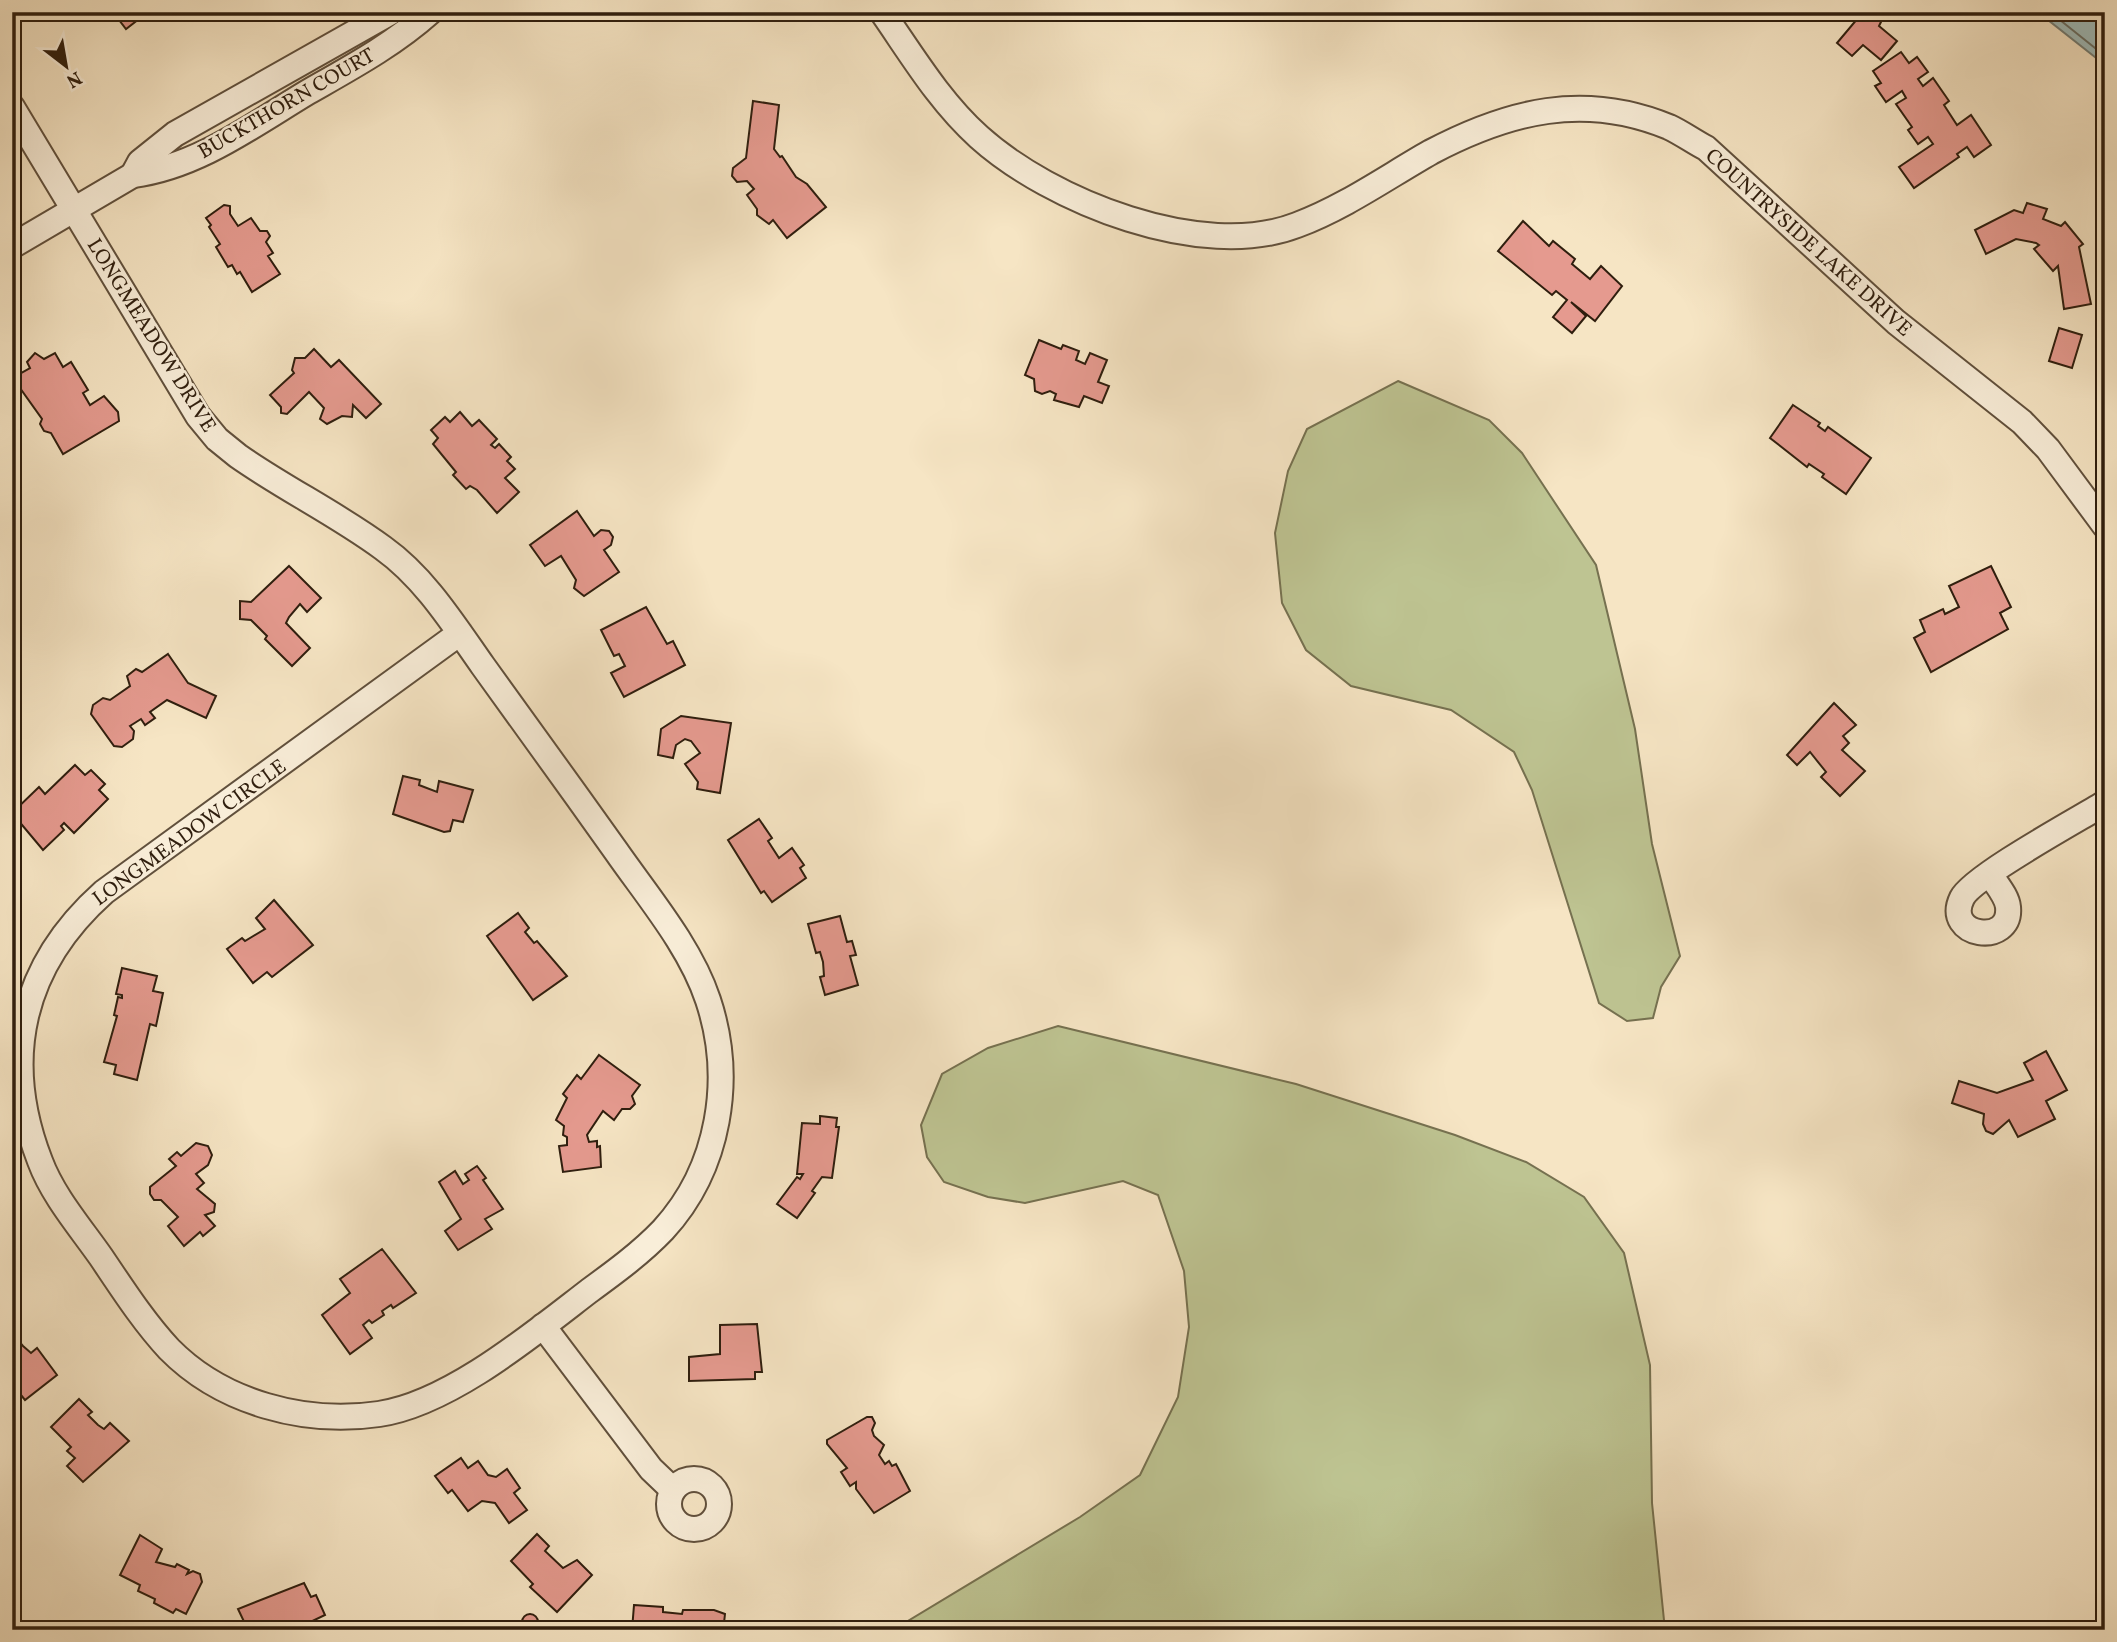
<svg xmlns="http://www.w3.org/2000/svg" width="2117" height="1642" font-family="Vollkorn,serif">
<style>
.green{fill:#bec492;stroke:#767150;stroke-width:2}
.water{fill:#9fbdbc;stroke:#727d76;stroke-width:2}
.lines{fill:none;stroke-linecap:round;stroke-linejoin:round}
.shore{stroke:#676e65;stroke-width:2}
.building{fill:#e59a8f;stroke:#2f1e0e;stroke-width:2}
.minor-casing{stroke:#61503c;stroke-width:28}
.minor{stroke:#f9eed9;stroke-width:24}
.labels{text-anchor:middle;stroke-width:5;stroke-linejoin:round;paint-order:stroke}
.street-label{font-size:21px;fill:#2f1e0e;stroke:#f9eed9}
</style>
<rect width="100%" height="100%" fill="#f6e5c4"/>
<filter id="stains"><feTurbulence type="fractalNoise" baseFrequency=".00286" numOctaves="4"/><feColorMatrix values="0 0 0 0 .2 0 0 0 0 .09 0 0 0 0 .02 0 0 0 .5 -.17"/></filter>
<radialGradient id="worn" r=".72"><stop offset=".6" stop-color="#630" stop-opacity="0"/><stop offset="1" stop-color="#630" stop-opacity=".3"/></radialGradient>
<!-- green -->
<g class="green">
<polygon points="1398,381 1489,420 1522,453 1596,565 1635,729 1652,844 1680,956 1661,987 1653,1018 1627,1021 1599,1003 1532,790 1514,752 1451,710 1351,686 1306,650 1282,603 1275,533 1288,471 1307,429"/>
<polygon points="1058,1026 1296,1084 1455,1135 1526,1162 1584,1197 1624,1253 1650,1365 1652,1503 1665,1630 893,1630 1080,1517 1140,1475 1178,1397 1189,1327 1184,1271 1158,1195 1123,1181 1025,1203 988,1197 944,1182 927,1157 921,1125 942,1074 988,1048"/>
</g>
<!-- water -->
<polygon class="water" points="2041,12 2105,12 2105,65 2043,16"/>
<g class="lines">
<!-- shore -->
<polyline class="shore" points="2050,12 2105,56"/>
</g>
<!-- building -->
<g class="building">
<polygon points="113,12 148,12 126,29"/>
<polygon points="1863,12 1870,12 1881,22 1879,26 1897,41 1881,60 1863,45 1852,56 1837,43"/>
<polygon points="1901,52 1909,63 1917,57 1928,72 1918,79 1923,86 1933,78 1949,101 1944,105 1957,125 1971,115 1991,145 1974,157 1967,147 1957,154 1959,157 1914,188 1899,167 1933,144 1928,137 1918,144 1908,130 1912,127 1896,104 1906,98 1902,91 1886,102 1875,86 1881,83 1873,71"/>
<polygon points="753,101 779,105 774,149 780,157 782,156 796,177 807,184 826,207 787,238 773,220 769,224 757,215 757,209 747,195 754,189 747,181 737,182 732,176 733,168 746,158"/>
<polygon points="2027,203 2047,209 2043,219 2061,226 2065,222 2083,244 2079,247 2091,304 2064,309 2058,266 2053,271 2034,249 2039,245 2036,243 2016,239 1986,254 1975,230 2014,210 2023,213"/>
<polygon points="224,205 230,206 230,214 238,226 251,218 260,231 267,231 270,236 266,242 273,253 268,256 280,274 252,292 240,272 237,274 232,265 228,267 216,247 220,244 209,227 211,225 206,218"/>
<polygon points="1523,221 1549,246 1553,241 1575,259 1572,264 1590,279 1601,266 1622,286 1595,321 1571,302 1586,316 1572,333 1553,317 1567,300 1556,291 1552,295 1498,251"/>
<polygon points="2059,328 2082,335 2072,368 2049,361"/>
<polygon points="1039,340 1061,349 1063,345 1079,351 1076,360 1085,364 1090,353 1107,360 1098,382 1109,386 1102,403 1084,396 1079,407 1054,400 1056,394 1050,391 1042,394 1035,391 1034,379 1025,375"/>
<polygon points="314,349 331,367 339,360 381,404 366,418 353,405 352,417 342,416 327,424 320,419 324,408 309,392 287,414 281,413 281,407 270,395 294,373 292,370 295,358 305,358"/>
<polygon points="35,353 44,359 55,353 63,367 71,362 88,390 83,393 90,405 104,396 118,412 119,421 63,454 51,433 44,431 40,424 42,419 15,381 16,376 30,368 27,362"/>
<polygon points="1793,405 1820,423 1818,426 1825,431 1828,427 1871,458 1846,494 1822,477 1824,474 1809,464 1807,467 1770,438"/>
<polygon points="460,412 472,426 479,420 497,439 491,445 495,448 499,444 511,457 507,461 515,469 505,478 519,492 497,513 477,490 470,486 466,489 453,475 456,472 433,444 438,438 431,430 445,417 450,422"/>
<polygon points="577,511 594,536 601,530 609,531 613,537 611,545 604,550 619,572 584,596 574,588 576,580 561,556 545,566 530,545"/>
<polygon points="289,566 321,598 307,612 300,604 289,617 286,623 310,648 292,666 265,639 267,636 251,620 240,619 240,601 251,602"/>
<polygon points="1991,566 2011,607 2000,613 2008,629 1931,672 1914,638 1925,632 1920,620 1943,609 1945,614 1959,607 1949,586"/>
<polygon points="646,607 667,644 673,641 685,665 624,697 611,673 625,666 619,654 614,656 601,630"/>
<polygon points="168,654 188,683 216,696 206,718 167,700 150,712 155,718 145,725 141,719 130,726 134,731 133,739 122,747 114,746 91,714 93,705 103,698 110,700 130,686 127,676 136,669 142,672"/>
<polygon points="1834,703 1856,725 1843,736 1849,743 1842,750 1865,771 1840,796 1821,777 1826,772 1810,752 1797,765 1787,755"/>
<polygon points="681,716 731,723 720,793 697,789 698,782 685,764 700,753 691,741 685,739 676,745 673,758 658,755 661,729"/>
<polygon points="75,765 85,775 91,770 105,784 99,790 108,799 74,833 64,823 61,826 64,830 43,850 12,813 39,787 45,794"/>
<polygon points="403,776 420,780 419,785 437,792 439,781 473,790 463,822 453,820 450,831 444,832 393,814"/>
<polygon points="759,819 772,838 768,841 779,858 792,848 804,865 800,868 806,878 772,902 764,891 761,893 728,840"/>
<polygon points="274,900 313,945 272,977 267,972 253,983 227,949 242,938 245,941 265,929 256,918"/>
<polygon points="518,913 529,928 525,932 534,943 537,941 567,976 533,1000 487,936"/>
<polygon points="840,916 847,942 852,941 856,955 850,956 858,985 825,995 820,977 824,976 823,962 820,952 816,953 808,924"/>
<polygon points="122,968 157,976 153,991 163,993 156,1026 150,1024 137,1080 114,1074 116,1065 104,1062 117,1016 114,1015 118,997 122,998 122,995 116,994"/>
<polygon points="2046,1051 2067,1090 2046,1101 2055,1119 2018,1137 2009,1120 1993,1134 1986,1131 1983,1124 1984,1114 1952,1103 1959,1081 1997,1093 2033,1080 2024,1063"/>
<polygon points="599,1055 640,1085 632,1096 635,1104 630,1109 622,1109 614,1120 603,1111 587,1135 589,1142 597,1141 597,1147 600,1146 601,1167 563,1172 559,1146 567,1145 567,1137 563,1135 564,1126 556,1120 567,1098 563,1094 577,1075 581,1079"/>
<polygon points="820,1116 837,1118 836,1127 839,1127 832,1178 822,1177 812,1191 815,1193 797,1218 777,1204 797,1177 800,1179 803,1174 797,1174 802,1123 820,1124"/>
<polygon points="196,1143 208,1146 212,1155 208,1165 196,1174 204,1183 197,1189 215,1204 214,1212 205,1215 215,1226 203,1236 200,1232 184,1246 168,1226 178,1217 161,1200 154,1200 150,1194 150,1187 176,1166 169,1159 177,1152 181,1156"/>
<polygon points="477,1166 486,1178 483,1180 503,1209 485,1219 492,1229 458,1250 445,1231 461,1219 439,1182 455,1171 463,1184 469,1180 465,1174"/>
<polygon points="382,1249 416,1293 393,1308 391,1305 382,1311 384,1315 372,1323 369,1320 363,1325 372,1338 350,1354 322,1315 350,1293 340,1279"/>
<polygon points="12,1322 18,1330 20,1335 16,1338 23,1346 31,1353 37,1348 57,1375 25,1400 12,1384"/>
<polygon points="757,1324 762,1372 755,1372 755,1379 689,1381 689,1357 720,1354 720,1325"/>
<polygon points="79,1399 92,1412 88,1415 98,1425 104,1429 110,1423 129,1441 83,1482 67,1466 75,1458 67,1451 71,1447 51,1427"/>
<polygon points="867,1417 872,1417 875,1423 872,1430 874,1436 884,1445 879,1455 885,1464 889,1461 892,1466 896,1464 910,1491 874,1513 856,1489 856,1482 850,1486 841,1472 847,1468 827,1444 827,1440"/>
<polygon points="461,1458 468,1468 478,1461 488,1475 496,1477 507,1469 520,1488 514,1493 527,1510 509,1523 495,1503 482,1501 468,1511 452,1490 448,1493 435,1476"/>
<polygon points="537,1534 549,1546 545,1551 563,1568 577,1560 592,1575 557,1612 530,1587 533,1584 511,1561"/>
<polygon points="140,1535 162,1549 156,1562 175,1567 177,1564 189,1570 187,1574 193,1571 200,1574 202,1582 186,1614 176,1609 173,1613 154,1603 155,1599 138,1591 140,1585 120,1575"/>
<polygon points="304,1583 311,1597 316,1595 325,1615 306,1624 303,1630 248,1630 238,1609"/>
<polygon points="634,1605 663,1607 663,1612 682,1614 683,1610 714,1610 725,1614 724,1623 739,1625 739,1630 632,1630"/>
<circle cx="530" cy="1622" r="8"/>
</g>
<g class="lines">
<!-- minor casing -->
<g class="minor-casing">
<g id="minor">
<path d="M882 12C912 55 939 101 979 137 1050 201 1202 262 1297 225 1345 207 1387 177 1431 152 1509 111 1584 92 1669 127 1682 133 1694 142 1706 148L1896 322 2022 422 2048 449 2105 526"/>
<path d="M12 107 198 416 217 439 238 456C285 489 337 514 383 548 425 578 454 625 483 666 527 727 572 789 616 851 648 897 690 946 708 1000 734 1078 720 1168 663 1230 641 1253 615 1272 589 1291 533 1334 449 1404 379 1414 305 1425 222 1403 169 1349 143 1321 122 1288 101 1257 80 1227 53 1196 40 1161 0 1058 22 965 104 892L460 633"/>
<polyline points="133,175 140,162 175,134 391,12"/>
<path d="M12 246 133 175C197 167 253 125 308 92 350 68 393 45 430 12"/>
<path d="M1990 874C1996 884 2007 896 2008 907 2012 947 1943 937 1962 898 1972 877 2079 819 2105 803"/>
<polyline points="543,1326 651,1469 673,1490"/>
<circle cx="694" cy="1504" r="25"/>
</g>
</g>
<!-- minor -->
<use href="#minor" class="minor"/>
</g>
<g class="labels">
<!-- street labels -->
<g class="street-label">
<text transform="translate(286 103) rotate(-30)" y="7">BUCKTHORN COURT</text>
<text transform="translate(1809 242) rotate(42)" y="7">COUNTRYSIDE LAKE DRIVE</text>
<text transform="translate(152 335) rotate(58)" y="7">LONGMEADOW DRIVE</text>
<text transform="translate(189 832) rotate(-36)" y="7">LONGMEADOW CIRCLE</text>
</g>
</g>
<!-- margin -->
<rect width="2117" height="1642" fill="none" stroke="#f6e5c4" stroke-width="42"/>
<rect x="14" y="14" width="2089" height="1614" fill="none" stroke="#2f1e0e" stroke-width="3.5"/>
<rect x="21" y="21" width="2075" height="1600" fill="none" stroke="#2f1e0e" stroke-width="2"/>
<!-- north arrow -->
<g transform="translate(66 66) rotate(149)" stroke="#f9eed9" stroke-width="5" paint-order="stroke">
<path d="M0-5L12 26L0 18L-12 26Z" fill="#2f1e0e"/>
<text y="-10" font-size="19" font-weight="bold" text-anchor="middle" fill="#2f1e0e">N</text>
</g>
<rect width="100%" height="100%" filter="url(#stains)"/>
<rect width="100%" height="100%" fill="url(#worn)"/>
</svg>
